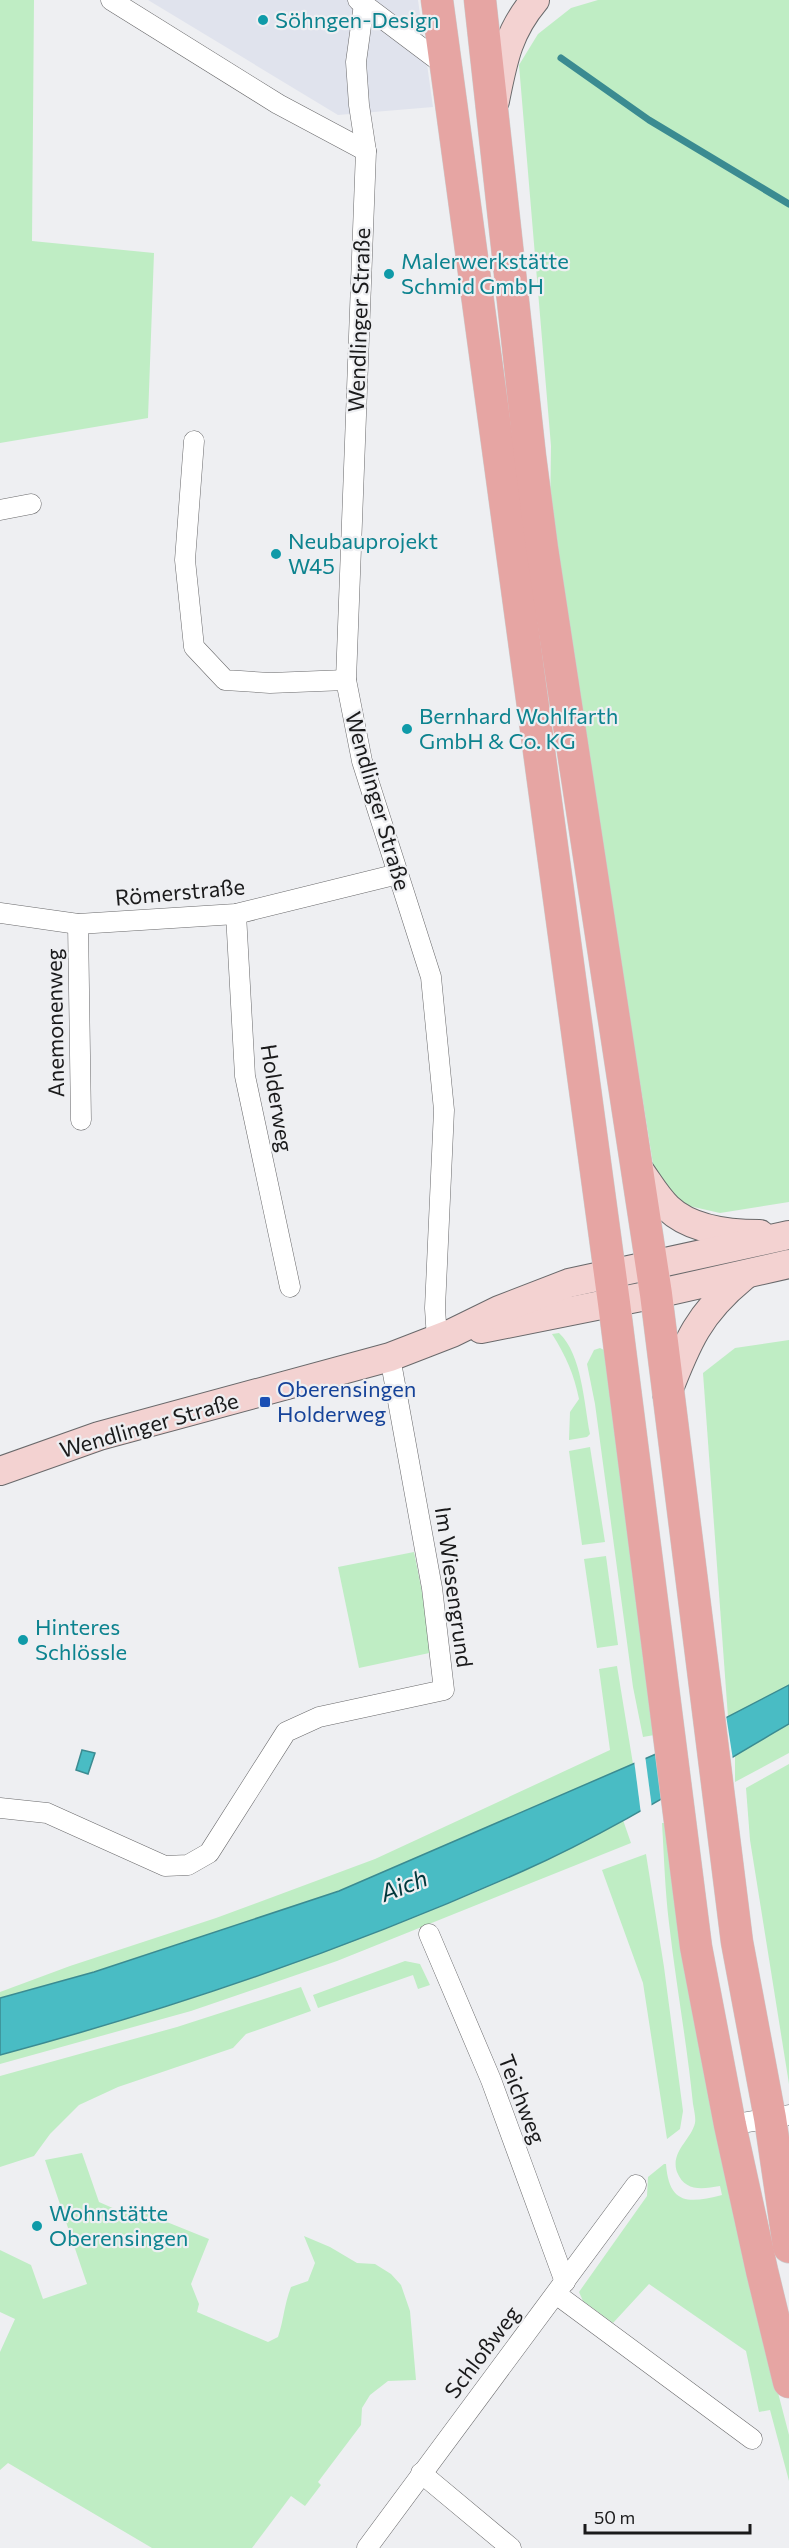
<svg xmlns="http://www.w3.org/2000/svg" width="789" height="2548" font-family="Commissioner,sans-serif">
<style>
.built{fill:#e0e3ed}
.green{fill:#bfedc4}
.water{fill:#49bcc4;stroke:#3b8b91;stroke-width:1.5}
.pier{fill:#eeeff2}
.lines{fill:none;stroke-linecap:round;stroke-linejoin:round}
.stream{stroke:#3b8b91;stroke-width:7}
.street-casing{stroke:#69696b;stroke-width:21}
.secondary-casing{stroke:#69696b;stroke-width:30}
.primary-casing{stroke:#cdcdcd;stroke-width:33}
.street{stroke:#fff;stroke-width:20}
.secondary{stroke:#f3d2d1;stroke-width:28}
.primary{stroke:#e6a5a3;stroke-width:32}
.culture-dot{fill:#0f9aa8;stroke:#eeeff2;stroke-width:2}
.transit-dot{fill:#1a4fb4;stroke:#eeeff2;stroke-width:2}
.labels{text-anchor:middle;stroke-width:4.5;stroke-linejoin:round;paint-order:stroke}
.culture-label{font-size:22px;fill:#0d838f;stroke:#eeeff2;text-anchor:start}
.street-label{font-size:22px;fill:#1a1a1b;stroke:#eeeff2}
.transit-label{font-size:22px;fill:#164399;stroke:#eeeff2;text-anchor:start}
.water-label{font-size:24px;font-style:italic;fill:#00373b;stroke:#eeeff2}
</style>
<rect width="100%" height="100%" fill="#eeeff2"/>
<!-- built -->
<polygon class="built" points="148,0 418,0 433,107 338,115"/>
<!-- green -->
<g class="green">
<polygon points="0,0 34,0 32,241 154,253 148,418 0,443"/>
<polygon points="598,0 789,0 789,1202 720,1213 676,1203 654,1170 550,521 551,446 519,65 538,34 571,8"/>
<path d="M559 1333C582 1354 584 1404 590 1434L587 1437 569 1440 570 1412 579 1399C574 1374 566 1356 552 1334Z"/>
<polygon points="789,1340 789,1685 728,1717 703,1373 735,1348"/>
<polygon points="600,1348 604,1350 608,1361 660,1734 643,1737 633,1687 595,1404 587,1364 594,1350"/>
<polygon points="590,1447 605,1542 582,1545 569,1451"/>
<polygon points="414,1552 434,1652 359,1668 338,1567"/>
<polygon points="606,1556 618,1645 597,1648 584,1559"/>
<polygon points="617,1666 633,1764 339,1891 94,1972 0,1998 0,1992 70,1966 216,1918 375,1859 610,1750 599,1669"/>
<polygon points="789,1724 789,1753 735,1782 735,1755"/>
<polygon points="789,1764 789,2084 750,1840 746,1788"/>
<path d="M623 1820 631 1843 337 1961 191 2011 0 2064V2055C179 2007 353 1947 522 1872 557 1856 590 1837 623 1820Z"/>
<path d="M662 1823H670L763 2335 789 2435V2481L770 2410 759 2412 746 2351 649 2284 613 2323 583 2301 579 2292 647 2196 648 2177 664 2164H666C669 2206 690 2203 722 2195L720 2186C702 2189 685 2192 677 2172 670 2152 691 2140 695 2123 696 2118 694 2110 693 2104 687 2044 676 1984 669 1923 665 1890 664 1856 662 1823Z"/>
<polygon points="646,1854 664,1967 683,2111 680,2129 667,2139 643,1983 602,1870"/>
<polygon points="405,1961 420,1964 430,1985 418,1989 413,1975 318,2008 313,1995"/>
<polygon points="301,1987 311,2011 246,2034 233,2048 118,2087 79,2105 50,2134 34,2156 0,2167 0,2076 177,2027"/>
<path d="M82 2153 99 2202 124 2213 137 2210 209 2239 191 2284 199 2304 197 2312 268 2342 278 2337C284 2319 284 2305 291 2287L308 2281 315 2263 304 2236 330 2247 357 2263 375 2264 391 2274 401 2285 410 2311 416 2380 388 2381 370 2395 362 2408 361 2425 318 2482 321 2485 305 2506 291 2496 252 2548H152L8 2463 0 2470V2352L15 2319 0 2312V2250L31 2265 43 2299 87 2284 45 2160Z"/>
</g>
<!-- water -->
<g class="water">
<path d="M789 1685V1724C701 1775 615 1830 523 1871 353 1947 179 2007 0 2055V1998L94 1972 339 1891 656 1754Z"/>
<polygon points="82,1750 95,1753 88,1774 76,1770"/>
</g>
<!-- pier -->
<g class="pier">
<polygon points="726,1715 733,1760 664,1802 656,1750"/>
<polygon points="645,1755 652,1808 641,1814 634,1760"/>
</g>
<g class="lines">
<!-- stream -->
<polyline class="stream" points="561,58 649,120 789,204"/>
<!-- street casing -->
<g class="street-casing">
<g id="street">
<polyline points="111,0 278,104 366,151"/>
<polyline points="358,0 447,67"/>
<polyline points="364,4 356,62 359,105 366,151 346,680 362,761 431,977 444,1110 435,1308 437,1339"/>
<polyline points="194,441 185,560 194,647 225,680 270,683 346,680"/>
<polyline points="0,510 31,504"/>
<polyline points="0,913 78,924 236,914 398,874"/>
<polyline points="236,914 245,1076 290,1287"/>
<polyline points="78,924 81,1120"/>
<polyline points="0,1808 47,1813 165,1866 188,1865 209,1853 286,1732 319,1717 444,1690 432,1588 390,1357"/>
<polyline points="429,1934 491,2080 565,2282"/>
<polyline points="730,2125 789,2115"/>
<polyline points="556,2294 752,2439"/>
<polyline points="421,2473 511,2548"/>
<polyline points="367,2548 636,2185"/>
</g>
</g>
<!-- secondary casing -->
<g class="secondary-casing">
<g id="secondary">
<path d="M495 101C503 61 508 32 535 0"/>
<path d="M637 1167C647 1180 656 1197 668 1208 691 1230 729 1234 760 1234"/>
<polyline points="481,1329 656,1294 789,1264"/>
<path d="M667 1394C687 1342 699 1313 743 1277"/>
<polyline points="0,1471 99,1436 390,1357 452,1333 499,1310 569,1283 789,1235"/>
</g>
</g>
<!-- primary casing -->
<g class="primary-casing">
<g id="primary">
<polyline points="437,0 614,1303 696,1947 730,2125 762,2271 789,2382"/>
<polyline points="480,0 530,456 542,548 656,1294 737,1942 770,2118 789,2247"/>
</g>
</g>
<!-- street -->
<use href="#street" class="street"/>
<!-- secondary -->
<use href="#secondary" class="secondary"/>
<!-- primary -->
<use href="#primary" class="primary"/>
</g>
<!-- markers -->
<g class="culture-dot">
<circle cx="263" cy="20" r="6"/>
<circle cx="389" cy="274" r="6"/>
<circle cx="276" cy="554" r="6"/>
<circle cx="407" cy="729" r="6"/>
<circle cx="23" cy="1640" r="6"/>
<circle cx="37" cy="2226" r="6"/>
</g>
<rect class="transit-dot" x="259" y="1396" width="12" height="12" rx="3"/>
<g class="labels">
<!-- culture labels -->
<g class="culture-label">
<text x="275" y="28">Söhngen-Design</text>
<text x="401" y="269">Malerwerkstätte<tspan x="401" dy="25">Schmid GmbH</tspan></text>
<text x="288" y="549">Neubauprojekt<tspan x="288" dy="25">W45</tspan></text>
<text x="419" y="724">Bernhard Wohlfarth<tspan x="419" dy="25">GmbH &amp; Co. KG</tspan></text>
<text x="35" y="1635">Hinteres<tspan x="35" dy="25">Schlössle</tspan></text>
<text x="49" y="2221">Wohnstätte<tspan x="49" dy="25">Oberensingen</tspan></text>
</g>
<!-- street labels -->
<g class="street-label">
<text transform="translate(359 320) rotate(-88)" y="8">Wendlinger Straße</text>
<text transform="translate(378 801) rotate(74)" y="8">Wendlinger Straße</text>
<text transform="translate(180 892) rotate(-5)" y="8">Römerstraße</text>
<text transform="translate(55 1023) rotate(-91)" y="8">Anemonenweg</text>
<text transform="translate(277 1098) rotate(81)" y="8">Holderweg</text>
<text transform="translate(149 1425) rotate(-16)" y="8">Wendlinger Straße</text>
<text transform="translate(454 1587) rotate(82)" y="8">Im Wiesengrund</text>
<text transform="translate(522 2099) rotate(69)" y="8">Teichweg</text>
<text transform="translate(482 2352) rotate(-53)" y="8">Schloßweg</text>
</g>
<!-- transit labels -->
<g class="transit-label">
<text x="277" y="1397">Oberensingen<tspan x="277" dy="25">Holderweg</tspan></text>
</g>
<!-- water labels -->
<g class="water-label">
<text transform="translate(404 1886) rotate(-21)" y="8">Aich</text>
</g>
</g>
<!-- scale -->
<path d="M585 2524v9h165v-9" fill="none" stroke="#1a1a1b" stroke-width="3"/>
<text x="594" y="2524" font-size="18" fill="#1a1a1b" stroke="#eeeff2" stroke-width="4.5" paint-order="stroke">50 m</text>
</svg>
